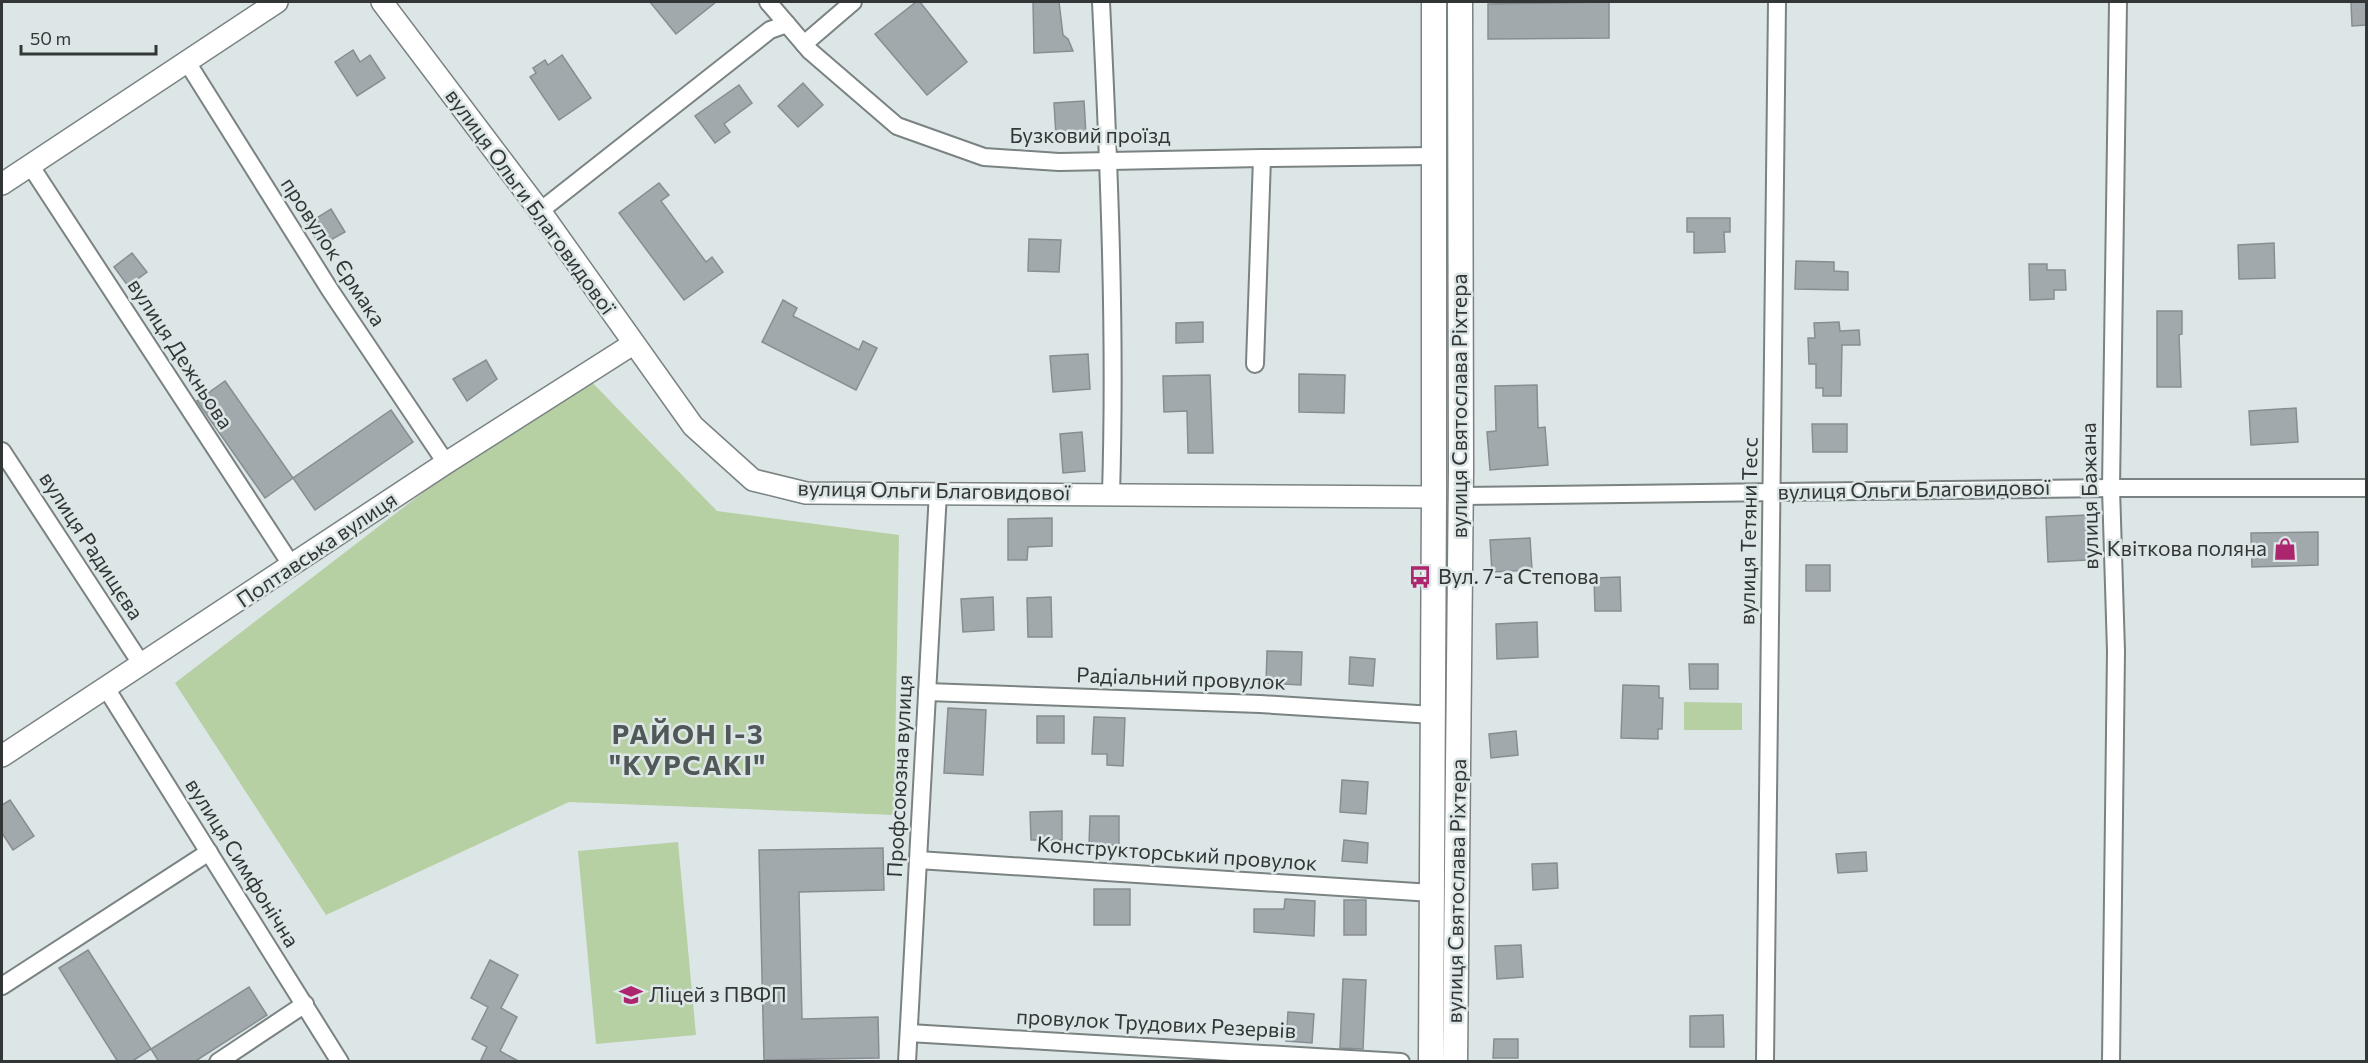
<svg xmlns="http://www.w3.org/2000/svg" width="2368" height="1063" font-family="Commissioner,sans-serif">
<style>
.green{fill:#b6d0a3}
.building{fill:#a2a9ac;stroke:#878e91;stroke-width:1.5}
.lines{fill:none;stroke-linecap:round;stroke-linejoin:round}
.minor-casing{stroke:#7a8282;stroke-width:20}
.tertiary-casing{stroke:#7a8282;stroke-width:24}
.secondary-casing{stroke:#7a8282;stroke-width:27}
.minor{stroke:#fff;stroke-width:16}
.tertiary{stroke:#fff;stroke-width:21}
.secondary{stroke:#fff;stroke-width:24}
.labels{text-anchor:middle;stroke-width:5;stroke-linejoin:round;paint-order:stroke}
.street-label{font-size:21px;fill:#323636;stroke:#dde6e6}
.poi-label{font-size:21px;fill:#323636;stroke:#dde6e6;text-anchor:start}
.district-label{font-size:27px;font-weight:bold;letter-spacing:1.5px;fill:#515858;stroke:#dde6e6}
</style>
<rect width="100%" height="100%" fill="#dde6e6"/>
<!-- green -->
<g class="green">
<polygon points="581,371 717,511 899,535 894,815 569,802 326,915 175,683"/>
<polygon points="1684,702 1742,703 1742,730 1684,730"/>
<polygon points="678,842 696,1035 596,1044 578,851"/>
</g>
<!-- building -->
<g class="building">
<polygon points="650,2 716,2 676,34"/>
<polygon points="916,2 920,2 967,62 927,95 875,34"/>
<polygon points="1033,2 1059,2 1063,35 1068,39 1073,51 1034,53"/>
<polygon points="1609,2 1609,38 1488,39 1488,4"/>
<polygon points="2351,2 2367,2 2367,25 2352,26"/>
<polygon points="353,50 360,62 370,55 385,78 357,96 335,62"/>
<polygon points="562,55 591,98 559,120 530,77 536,73 533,68 545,60 548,65"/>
<polygon points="803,83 823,105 798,127 778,106"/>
<polygon points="739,85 752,103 724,124 730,132 715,143 695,116"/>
<polygon points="1084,101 1086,135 1056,136 1054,103"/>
<polygon points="659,183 669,195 661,201 706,262 712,257 723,272 684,300 619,213"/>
<polygon points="331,209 345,232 320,246 307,224"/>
<polygon points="1687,218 1730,218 1730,232 1724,232 1725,252 1694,253 1694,232 1687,232"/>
<polygon points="1029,239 1061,240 1059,272 1028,271"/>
<polygon points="2274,243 2275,278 2239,279 2238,245"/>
<polygon points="132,253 147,272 128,286 114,267"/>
<polygon points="1796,261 1834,262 1834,271 1848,272 1848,290 1795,289"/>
<polygon points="2029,264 2047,264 2047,270 2065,270 2066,290 2054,290 2054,299 2030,300"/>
<polygon points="783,300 797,308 793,316 859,350 863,341 877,348 856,390 762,342"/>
<polygon points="2157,311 2182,311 2182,334 2179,335 2181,387 2157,387"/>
<polygon points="1203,322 1203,342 1176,343 1176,323"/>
<polygon points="1839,322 1840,331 1859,330 1860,345 1842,345 1841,396 1823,396 1823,388 1816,388 1816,364 1809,364 1808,338 1815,338 1814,323"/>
<polygon points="1088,354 1090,389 1053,392 1050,356"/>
<polygon points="486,360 497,379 467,401 453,379"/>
<polygon points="1299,374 1345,375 1344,413 1299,412"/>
<polygon points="1210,375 1213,453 1188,453 1187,411 1164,412 1163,376"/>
<polygon points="225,381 293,478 265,498 197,401"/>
<polygon points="1537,385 1538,428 1545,427 1548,465 1490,470 1487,432 1496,431 1495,386"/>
<polygon points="2296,408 2298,442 2251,445 2249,411"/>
<polygon points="391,410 413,442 315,510 293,478"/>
<polygon points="1812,424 1847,424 1847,452 1813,452"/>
<polygon points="1082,432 1085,471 1063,473 1060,434"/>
<polygon points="2087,515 2088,560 2048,562 2046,517"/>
<polygon points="1052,518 1052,546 1028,547 1027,560 1008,560 1008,519"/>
<polygon points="2318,532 2318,565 2252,567 2251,533"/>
<polygon points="1530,538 1532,570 1492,572 1490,540"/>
<rect x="1806" y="565" width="24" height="26"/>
<polygon points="1620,577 1621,611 1595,611 1594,578"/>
<polygon points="993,597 994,630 963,632 961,599"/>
<polygon points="1051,597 1052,637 1028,637 1027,598"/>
<polygon points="1537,622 1538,657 1497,659 1496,624"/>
<polygon points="1267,651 1302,652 1301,685 1266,683"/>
<polygon points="1350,657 1375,659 1373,686 1349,684"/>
<polygon points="1689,664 1718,664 1718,689 1690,689"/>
<polygon points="1623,685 1659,686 1659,698 1663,698 1662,729 1658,729 1658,739 1621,738"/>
<polygon points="948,708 986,710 983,775 944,773"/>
<rect x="1037" y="716" width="27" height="27"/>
<polygon points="1094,717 1125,718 1123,766 1107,765 1107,754 1092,754"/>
<polygon points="1516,731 1518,755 1491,758 1489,734"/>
<polygon points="1342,780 1368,782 1366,814 1340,812"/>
<polygon points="10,800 34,836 13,850 2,833 2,805"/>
<polygon points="1062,811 1062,840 1031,840 1030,812"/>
<polygon points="1090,816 1119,816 1119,845 1089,845"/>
<polygon points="1344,840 1368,843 1367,863 1342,861"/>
<polygon points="883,848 884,890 799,892 802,1019 878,1017 879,1058 764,1060 759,850"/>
<polygon points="1866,852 1867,871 1838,873 1836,854"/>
<polygon points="1557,863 1558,888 1533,890 1532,864"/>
<rect x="1094" y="889" width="36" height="36"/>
<polygon points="1285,899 1315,901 1314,936 1254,932 1254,909 1284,909"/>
<rect x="1344" y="900" width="22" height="35"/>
<polygon points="1521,945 1523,977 1497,979 1495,946"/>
<polygon points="88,950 151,1049 131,1062 118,1062 59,968"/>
<polygon points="490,960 518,975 501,1008 517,1017 500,1051 520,1062 480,1062 487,1047 472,1039 488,1007 471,998"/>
<polygon points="1343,979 1366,980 1363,1049 1340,1048"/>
<polygon points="249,987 267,1015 194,1062 159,1062 151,1049"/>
<polygon points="1288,1012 1314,1014 1312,1043 1286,1041"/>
<polygon points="1723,1015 1724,1047 1690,1047 1690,1016"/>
<polygon points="1494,1039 1518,1039 1518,1058 1493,1058"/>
</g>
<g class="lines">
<!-- minor casing -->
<g class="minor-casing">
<g id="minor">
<polyline points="768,2 810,51 897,126 984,157 1059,162 1262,158 1255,364"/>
<path d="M1101 2C1109 166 1116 329 1111 494"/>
<polyline points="804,44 853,2"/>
<polyline points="187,62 330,290 446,463"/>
<polyline points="1262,158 1434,156"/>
<polyline points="30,165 292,566"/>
<polyline points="540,211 770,30 787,24"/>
<polyline points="2,451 142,665"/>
<polyline points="1461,496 2111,488 2366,488"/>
<polyline points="106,688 340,1062"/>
<polyline points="927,692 1260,704 1433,715"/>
<polyline points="918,860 1432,893"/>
<polyline points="2,986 209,852"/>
<polyline points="909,1033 1401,1062"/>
<polyline points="218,1062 305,1004"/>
<polyline points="907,1062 938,492"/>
<polyline points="1765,1062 1777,2"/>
<polyline points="2111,1062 2116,651 2111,488 2118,2"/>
</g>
</g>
<!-- tertiary casing -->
<g class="tertiary-casing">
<g id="tertiary">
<polyline points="382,2 540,211 693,426 753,480 806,493 1434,497"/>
<polyline points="2,184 277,2"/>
<polyline points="2,756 446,463 633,344"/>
</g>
</g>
<!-- secondary casing -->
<g class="secondary-casing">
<g id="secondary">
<polyline points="1431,1062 1434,497 1434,2"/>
<polyline points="1455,1062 1461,470 1460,2"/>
</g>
</g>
<!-- minor -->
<use href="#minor" class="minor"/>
<!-- tertiary -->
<use href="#tertiary" class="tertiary"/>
<!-- secondary -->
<use href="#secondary" class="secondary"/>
</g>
<!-- icons -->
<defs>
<g id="shop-bare" transform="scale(1.8)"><path d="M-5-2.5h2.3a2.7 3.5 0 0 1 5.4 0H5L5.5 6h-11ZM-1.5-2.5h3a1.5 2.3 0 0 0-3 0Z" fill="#ac266d" stroke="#dde6e6" stroke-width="2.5" paint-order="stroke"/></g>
<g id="bus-bare" transform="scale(1.8)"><path d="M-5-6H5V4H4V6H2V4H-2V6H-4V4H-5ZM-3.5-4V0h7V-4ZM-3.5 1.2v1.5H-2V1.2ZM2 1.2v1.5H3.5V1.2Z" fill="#ac266d" stroke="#dde6e6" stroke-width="2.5" paint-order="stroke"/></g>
<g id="school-bare" transform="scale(1.8)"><path d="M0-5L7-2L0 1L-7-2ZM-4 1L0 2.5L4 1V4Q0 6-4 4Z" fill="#ac266d" stroke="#dde6e6" stroke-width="2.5" paint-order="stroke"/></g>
</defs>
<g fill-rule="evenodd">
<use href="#shop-bare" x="2285" y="549"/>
<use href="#bus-bare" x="1420" y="577"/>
<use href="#school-bare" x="631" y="995"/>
</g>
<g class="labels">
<!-- street labels -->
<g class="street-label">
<text x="1090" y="143">Бузковий проїзд</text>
<text transform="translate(530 202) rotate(54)" y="7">вулиця Ольги Благовидової</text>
<text transform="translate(333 252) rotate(57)" y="7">провулок Єрмака</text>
<text transform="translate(180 354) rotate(57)" y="7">вулиця Дежньова</text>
<text transform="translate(1460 406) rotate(-90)" y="7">вулиця Святослава Ріхтера</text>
<text transform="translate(1914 490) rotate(-1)" y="7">вулиця Ольги Благовидової</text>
<text transform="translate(934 491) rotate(1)" y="7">вулиця Ольги Благовидової</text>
<text transform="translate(2090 496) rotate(-91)" y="7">вулиця Бажана</text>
<text transform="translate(1749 531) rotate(-89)" y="7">вулиця Тетяни Тесс</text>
<text transform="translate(91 546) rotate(57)" y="7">вулиця Радищєва</text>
<text transform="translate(317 550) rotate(-34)" y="7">Полтавська вулиця</text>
<text transform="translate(1181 679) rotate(2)" y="7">Радіальний провулок</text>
<text transform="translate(900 776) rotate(-87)" y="7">Профсоюзна вулиця</text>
<text transform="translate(1177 854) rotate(4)" y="7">Конструкторський провулок</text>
<text transform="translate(242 863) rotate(58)" y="7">вулиця Симфонічна</text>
<text transform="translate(1457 891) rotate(-89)" y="7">вулиця Святослава Ріхтера</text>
<text transform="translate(1156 1024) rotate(3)" y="7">провулок Трудових Резервів</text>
</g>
<!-- poi labels -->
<g class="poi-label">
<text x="2267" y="556" text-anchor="end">Квіткова поляна</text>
<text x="1438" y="584">Вул. 7-а Степова</text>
<text x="649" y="1002">Ліцей з ПВФП</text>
</g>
<!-- district labels -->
<g class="district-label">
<text x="688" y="744">РАЙОН І-3<tspan x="688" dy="31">"КУРСАКІ"</tspan></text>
</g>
</g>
<!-- border -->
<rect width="2368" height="1063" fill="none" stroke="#323636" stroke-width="6"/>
<!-- scale -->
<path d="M21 45v9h135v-9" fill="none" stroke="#323636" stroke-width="3"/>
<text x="30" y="45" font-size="18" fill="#323636" stroke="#dde6e6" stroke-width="4.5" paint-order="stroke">50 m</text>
</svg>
